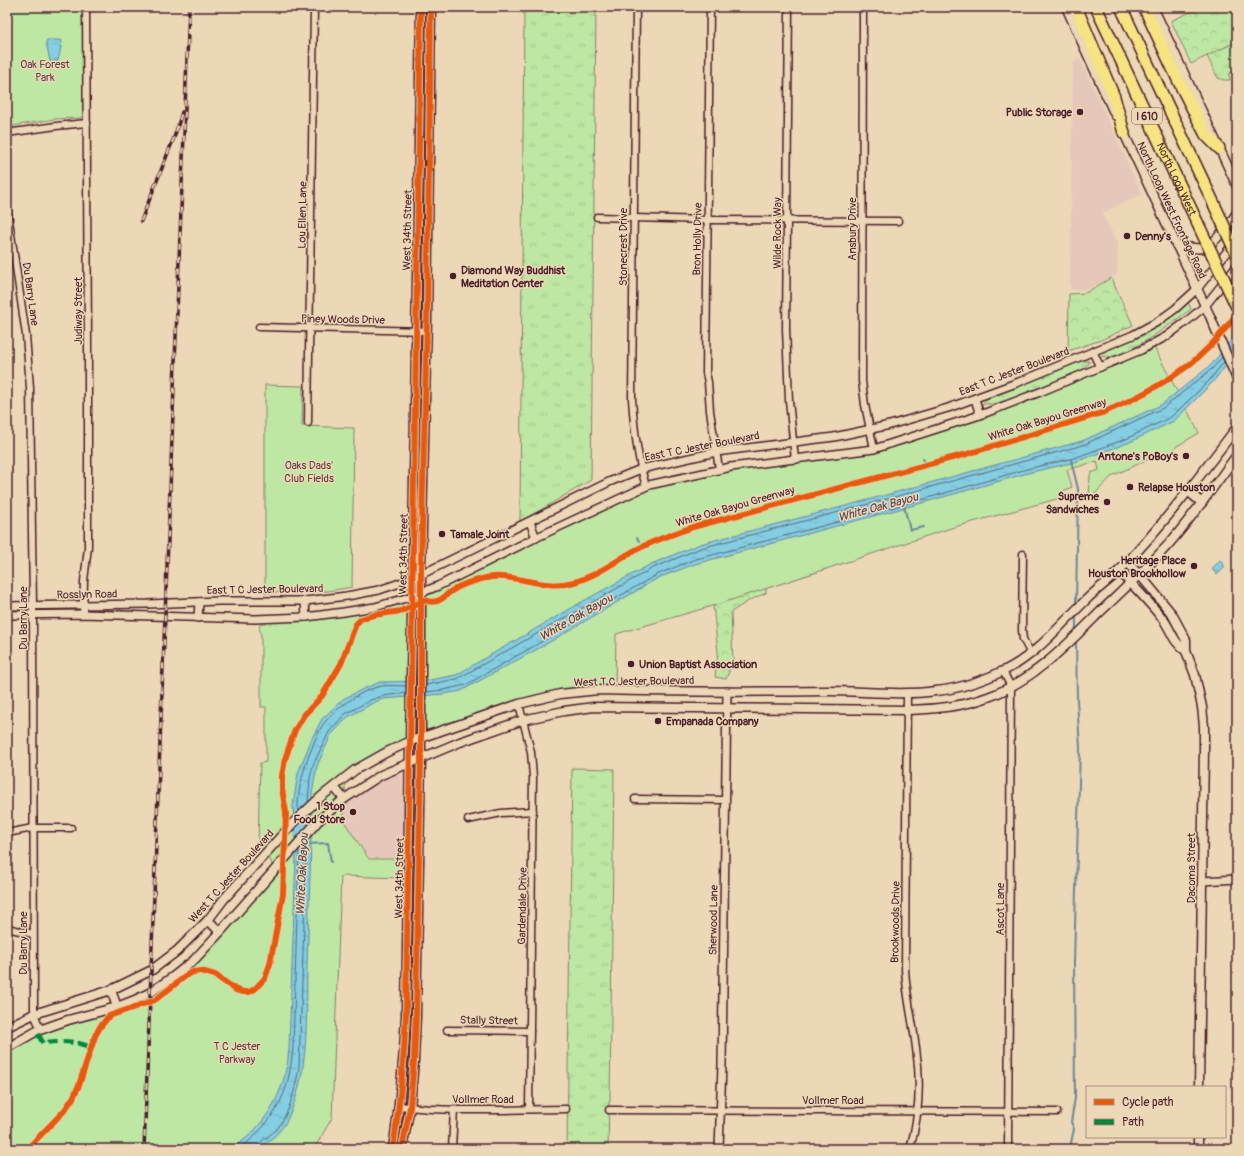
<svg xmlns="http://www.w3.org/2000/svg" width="1244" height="1156" font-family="Pangolin,sans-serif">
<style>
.built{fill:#e5c8ba}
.grass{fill:url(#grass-tufts);stroke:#848367}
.forest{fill:url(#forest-crowns);stroke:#848367}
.park{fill:#bde7a3;stroke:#848367}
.water{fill:url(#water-ripples);stroke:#6c8899}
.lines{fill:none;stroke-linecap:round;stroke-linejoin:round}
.shore{stroke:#616574;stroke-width:1}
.stream{stroke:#6c8899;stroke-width:2}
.minor-casing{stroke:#4a1f2b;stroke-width:9}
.tertiary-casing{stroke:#4a1f2b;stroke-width:10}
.secondary-casing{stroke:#4a1f2b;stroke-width:11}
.motorway-casing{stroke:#4a1f2b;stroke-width:14}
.minor{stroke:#ecd7b6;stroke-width:6}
.tertiary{stroke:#ecd7b6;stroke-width:7}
.secondary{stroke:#ecd7b6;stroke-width:8}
.motorway{stroke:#f6e381;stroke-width:11}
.rail-casing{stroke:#4a1f2b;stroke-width:3.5}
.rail{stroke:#ecd7b6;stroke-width:2;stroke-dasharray:6;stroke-linecap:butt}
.motorway-bridge-casing{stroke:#4a1f2b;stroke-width:14;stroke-linecap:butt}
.motorway-bridge{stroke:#f6e381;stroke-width:11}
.quiet{stroke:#00873e;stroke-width:5;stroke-dasharray:10 5;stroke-linecap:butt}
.cycleway-casing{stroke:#ecd7b6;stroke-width:8}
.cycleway{stroke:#e8590c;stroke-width:6}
.poi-dot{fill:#4a1f2b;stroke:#ecd7b6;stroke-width:1.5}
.labels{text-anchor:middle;stroke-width:3;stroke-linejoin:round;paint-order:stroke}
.shield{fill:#ecd7b6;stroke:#7b5655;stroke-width:1}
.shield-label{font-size:10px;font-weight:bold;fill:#4a1f2b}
.park-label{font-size:11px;fill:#5b3d3d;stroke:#ecd7b6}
.poi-label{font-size:11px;font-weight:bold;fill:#4a1f2b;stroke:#ecd7b6;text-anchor:start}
.street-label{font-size:11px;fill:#4a1f2b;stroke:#ecd7b6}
.water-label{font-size:12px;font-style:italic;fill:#554250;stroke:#ecd7b6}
</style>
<defs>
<pattern id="grass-tufts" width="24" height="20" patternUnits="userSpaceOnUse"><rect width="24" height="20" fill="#bde7a3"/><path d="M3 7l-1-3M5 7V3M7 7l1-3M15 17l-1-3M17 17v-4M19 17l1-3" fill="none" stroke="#a4c68c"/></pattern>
<pattern id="forest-crowns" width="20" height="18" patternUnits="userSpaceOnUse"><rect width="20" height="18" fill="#bde7a3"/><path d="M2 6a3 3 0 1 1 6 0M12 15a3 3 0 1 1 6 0" fill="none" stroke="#a4c68c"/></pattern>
<pattern id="water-ripples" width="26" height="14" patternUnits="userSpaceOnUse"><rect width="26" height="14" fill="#83cee2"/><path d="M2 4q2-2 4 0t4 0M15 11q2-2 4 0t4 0" fill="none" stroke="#73b0c2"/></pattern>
</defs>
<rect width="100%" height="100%" fill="#ecd7b6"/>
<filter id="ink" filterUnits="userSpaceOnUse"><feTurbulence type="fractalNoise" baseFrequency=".025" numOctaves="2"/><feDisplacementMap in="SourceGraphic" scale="8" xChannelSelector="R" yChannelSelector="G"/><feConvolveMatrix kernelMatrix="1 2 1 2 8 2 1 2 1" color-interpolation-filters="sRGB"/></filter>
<g filter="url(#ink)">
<!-- built -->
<g class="built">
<polygon points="1080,59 1142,194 1102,213 1118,245 1117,275 1085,290 1070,289 1073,63"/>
<polygon points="401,770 406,774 405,858 370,858 343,820 344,802 375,782"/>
</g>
<!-- grass -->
<g class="grass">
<polygon points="524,7 596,7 591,480 520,522"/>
<polygon points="1237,41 1237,70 1229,74 1230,80 1224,80 1218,78 1207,56"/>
<path d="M1188 302 1191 309C1174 321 1120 364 1101 356 1114 339 1139 334 1158 325 1169 319 1179 311 1188 302Z"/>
<polygon points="1080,361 1089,361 1089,363 1084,369 1073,374 1011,399 994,404 982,404 987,399"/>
<polygon points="572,768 614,769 610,1102 609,1102 608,1149 567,1149"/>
</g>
<!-- forest -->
<g class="forest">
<polygon points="1201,7 1237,7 1237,41 1191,64 1171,21"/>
<polygon points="1111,278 1133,325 1101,340 1068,351 1069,294 1085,293"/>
<polygon points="826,569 766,588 766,593 750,600 731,612 733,661 726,679 715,677 718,652 713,605 709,604"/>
</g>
<!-- park -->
<g class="park">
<polygon points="7,7 83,7 84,114 81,118 55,119 7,127"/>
<path d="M1154 347 1199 433 1177 446 1168 456H1165L1163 459 1158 455 1112 476 1089 500 1090 475 1091 473 1099 470 1097 461 1067 470 1072 487 1063 491 1064 497 951 528 719 604 616 634 615 687C594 688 572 688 551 692 510 700 471 717 432 731L427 730 425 727 407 735 404 740 346 773 343 820 369 859H402V878L341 876 332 1118 314 1149H7V1052L31 1038 52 1029 96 1018 118 1010 199 960 276 876 266 848H263L258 844 260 763 266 762V707H261V636C260 630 257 625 264 621L321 619 362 613 396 605 404 606 425 599 428 595 604 507 651 488 720 472 763 466 816 460 846 455 886 447Z"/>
<polygon points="265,385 303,386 302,426 354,428 352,587 328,591 265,593"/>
</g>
<!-- water -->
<g class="water">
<polygon points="47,40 60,40 62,42 58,61 50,61 46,42"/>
<path d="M1237 333V353L1211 384 1174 421 1128 443 1075 462 1028 473 922 503 695 564 658 578 543 646 461 691 444 694 383 699 373 703 348 717 331 735 317 766 312 794C311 851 309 909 307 966 306 1017 310 1072 288 1118 282 1132 270 1140 259 1149H231C259 1132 280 1102 286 1069 288 1062 288 1055 289 1048L296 855 293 806 298 773 312 738 322 719 343 699 363 689 380 682 425 681 456 675 587 599 651 564 700 544 853 504 1082 441 1161 405 1211 365Z"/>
<polygon points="1220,560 1224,565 1224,568 1217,575 1212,569"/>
</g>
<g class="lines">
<!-- shore -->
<g class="shore">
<polyline points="426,685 457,679 653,568 701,548 854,508 1083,445 1163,408 1213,368 1222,357"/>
<polyline points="426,692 443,690 466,685 541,642 656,575 693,560 921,500 1027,469 1074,458 1126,439 1171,417 1208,382 1224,362"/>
<polyline points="308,802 310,778 313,765 329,732 345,714 371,700 382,696 406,693"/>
<path d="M298 812C297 794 302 775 308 758 313 746 317 732 325 722 337 707 363 689 382 686 390 685 398 686 406 686"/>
<path d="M239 1149C255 1138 273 1118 281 1100 289 1083 291 1065 293 1048L299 850"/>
<path d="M257 1149C258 1141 271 1135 276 1130 290 1114 296 1086 299 1066L307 841"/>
</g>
<!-- stream -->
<g class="stream">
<polyline points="923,459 925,463"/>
<polyline points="1071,460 1078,489 1076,605"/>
<polyline points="904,506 910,530 924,527"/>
<polyline points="637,538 639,541"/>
<polyline points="1076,613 1076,631"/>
<polyline points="309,844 328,843 331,862"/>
<polyline points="1072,1149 1071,1143 1074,1129 1071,1122 1075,1098 1074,962 1080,748 1077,700 1076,639"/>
</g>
<!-- minor casing -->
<g class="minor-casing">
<g id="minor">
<path d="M636 7 632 399C634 429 637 458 646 486"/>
<polyline points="710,7 706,373 708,382 710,411 719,469"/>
<polyline points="789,7 786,329 789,400 795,460"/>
<polyline points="863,7 862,381 865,405 874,449"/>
<polyline points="7,133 56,126 87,123"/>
<polyline points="7,207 26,335 30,388 33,605 34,1014 41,1030"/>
<polyline points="597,217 707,220 898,221"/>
<polyline points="259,327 427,331"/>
<polyline points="308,423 314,7"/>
<polyline points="1023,554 1022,630 1023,639 1031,654"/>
<polyline points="83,614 84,581 88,547 88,341 86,7"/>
<polyline points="1003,671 1011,687 1008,1149"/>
<path d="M907 693 905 968C906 995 913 1021 916 1048 921 1081 919 1117 910 1149"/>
<polyline points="519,704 531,752 533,777 529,1109"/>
<polyline points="635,799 725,800"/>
<polyline points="468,820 501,813 533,811"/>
<polyline points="7,833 33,828 71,828"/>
<polyline points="7,928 33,934"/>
<polyline points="447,1030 530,1031"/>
<path d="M400 1106C453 1113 512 1109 566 1109"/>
<polyline points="609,1110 1057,1112"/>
<polyline points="452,1149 454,1109"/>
</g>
</g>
<!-- tertiary casing -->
<g class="tertiary-casing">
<g id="tertiary">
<polyline points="1093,352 1100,367"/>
<polyline points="975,399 980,415"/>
<polyline points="530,522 536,538"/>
<polyline points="305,601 306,617"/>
<polyline points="7,606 148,604 218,601 305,601 347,596 379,590 412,579 609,482 641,469 716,452 834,437 890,425 948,408 1019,382 1133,335 1157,322 1175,309 1197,289 1237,239"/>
<polyline points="7,615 83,614 255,619 306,617 344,612 375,607 413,596 438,586 533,539 649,485 731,467 874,449 980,415 1040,392 1141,350 1167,336 1187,321 1205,306 1237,266"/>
<polyline points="198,618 199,602"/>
<polyline points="1202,881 1237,879"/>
<polyline points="719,1149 722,1065 727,691"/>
</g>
</g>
<!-- secondary casing -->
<g class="secondary-casing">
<g id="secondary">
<polyline points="1066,7 1115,115"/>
<polyline points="1153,7 1237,186"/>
<polyline points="1122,129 1209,314 1237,379"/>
<path d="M1176 245C1203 250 1206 253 1223 231 1228 225 1233 219 1237 213"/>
<polyline points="1189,492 1202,503"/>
<polyline points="1127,562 1145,581 1172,614 1186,640 1186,651 1195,675 1202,707 1204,726 1204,750 1199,1087"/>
<path d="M1119 571C1134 586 1149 602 1163 619 1172 631 1172 641 1186 651"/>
<polyline points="334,787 344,799"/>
<polyline points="208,920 220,932"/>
<polyline points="111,990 117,1007"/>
<path d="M7 1027 34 1014 111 990 152 970 177 951 208 920 224 899 294 822 322 796 355 770 387 752 411 741 519 704 560 694 598 690C674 692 751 692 827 691 863 691 900 696 936 691 958 689 981 681 1001 672 1034 658 1061 624 1086 600 1097 589 1110 580 1120 570 1163 525 1200 476 1237 427"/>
<path d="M7 1048 37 1031 68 1020 117 1007 135 1000 151 992 174 976 194 960 220 932 318 821 344 799 381 775 460 742 523 720 564 711 594 707 907 710C935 709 961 707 988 697 1032 681 1065 647 1098 614 1121 592 1145 570 1167 546 1192 518 1214 486 1237 455"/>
<polyline points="1198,1137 1198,1149"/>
<path d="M393 1149C400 1104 404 1060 406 1015 413 679 414 343 421 7"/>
<polyline points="402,1149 410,1107 414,1060 416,1015 421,758 421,568 427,318 431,7"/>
</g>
</g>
<!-- motorway casing -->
<g class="motorway-casing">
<g id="motorway">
<polyline points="1076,7 1114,97 1124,133"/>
<path id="s1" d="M1096 7 1198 224"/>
<polyline points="1121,7 1214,204"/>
<polyline points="1144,7 1181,86 1206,135 1219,148"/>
</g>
</g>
<!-- minor -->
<use href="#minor" class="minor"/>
<!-- tertiary -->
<use href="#tertiary" class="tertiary"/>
<!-- secondary -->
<use href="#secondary" class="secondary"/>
<!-- motorway -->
<use href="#motorway" class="motorway"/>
<!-- rail casing -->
<g class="rail-casing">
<g id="rail">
<polyline points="141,221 175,135 182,112"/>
<polyline points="144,1149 189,7"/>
</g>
</g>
<!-- rail -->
<use href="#rail" class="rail"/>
<!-- motorway-bridge casing -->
<g class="motorway-bridge-casing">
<g id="motorway-bridge">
<polyline points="1214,204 1237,255"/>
<polyline points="1198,224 1237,307"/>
</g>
</g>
<!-- motorway-bridge -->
<use href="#motorway-bridge" class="motorway-bridge"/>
<!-- quiet -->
<path class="quiet" d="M38 1034 43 1043C60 1040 77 1041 92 1048"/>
<!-- cycleway casing -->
<g class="cycleway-casing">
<g id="cycleway">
<path d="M27 1149 64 1111 73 1098 79 1085 95 1036 100 1027 109 1016 155 1000 187 975 193 972 201 971 215 975 236 990 243 992H249L255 989 265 978 270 964 283 894 286 812 282 789V776L285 759 295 730 304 715 322 696 341 664 356 624 361 619 374 615 401 611 426 600C429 602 433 602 437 601 442 600 446 595 450 592 461 584 473 581 486 578 515 572 543 591 574 582 596 576 614 562 634 551 652 541 673 534 693 527L967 454 1102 413C1136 399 1182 375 1207 349 1218 339 1227 326 1237 314"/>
<path d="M393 1149C400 1104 404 1060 406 1015 413 679 414 343 421 7"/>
<polyline points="402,1149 410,1107 414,1060 416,1015 421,758 421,568 427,318 431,7"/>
</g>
</g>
<!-- cycleway -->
<use href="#cycleway" class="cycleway"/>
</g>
</g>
<!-- markers -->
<g class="poi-dot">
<circle cx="1080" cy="112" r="4"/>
<circle cx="1127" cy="236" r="4"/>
<circle cx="453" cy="276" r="4"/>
<circle cx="1186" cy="456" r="4"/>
<circle cx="1130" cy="487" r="4"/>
<circle cx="1107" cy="502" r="4"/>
<circle cx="442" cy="534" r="4"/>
<circle cx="1194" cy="566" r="4"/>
<circle cx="631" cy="664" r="4"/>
<circle cx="658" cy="721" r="4"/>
<circle cx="353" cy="812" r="4"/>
</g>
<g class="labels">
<!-- shield labels -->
<rect class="shield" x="1132" y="108" width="30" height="16" rx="3"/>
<g class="shield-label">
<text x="1147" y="120">I 610</text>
</g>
<!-- park labels -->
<g class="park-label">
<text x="45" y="68">Oak Forest<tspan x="45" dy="13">Park</tspan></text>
<text x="309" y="469">Oaks Dads'<tspan x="309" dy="13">Club Fields</tspan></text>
<text x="237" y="1050">T C Jester<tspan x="237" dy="13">Parkway</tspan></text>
</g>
<!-- poi labels -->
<g class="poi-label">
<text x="1072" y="116" text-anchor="end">Public Storage</text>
<text x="1135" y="240">Denny's</text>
<text x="461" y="274">Diamond Way Buddhist<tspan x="461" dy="13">Meditation Center</tspan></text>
<text x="1178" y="460" text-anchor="end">Antone's PoBoy's</text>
<text x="1138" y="491">Relapse Houston</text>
<text x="1099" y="500" text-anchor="end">Supreme<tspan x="1099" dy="13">Sandwiches</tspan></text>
<text x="450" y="538">Tamale Joint</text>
<text x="1186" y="564" text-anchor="end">Heritage Place<tspan x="1186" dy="13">Houston Brookhollow</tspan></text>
<text x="639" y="668">Union Baptist Association</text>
<text x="666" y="725">Empanada Company</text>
<text x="345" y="810" text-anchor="end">1 Stop<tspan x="345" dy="13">Food Store</tspan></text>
</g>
<!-- street labels -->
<g class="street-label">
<text dy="4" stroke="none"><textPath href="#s1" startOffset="190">North Loop West</textPath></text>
<text transform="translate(1172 210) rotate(65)" y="4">North Loop West Frontage Road</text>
<text transform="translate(302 215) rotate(-89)" y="4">Lou Ellen Lane</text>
<text transform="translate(852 229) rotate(-90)" y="4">Ansbury Drive</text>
<text transform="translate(407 230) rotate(-89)" y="4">West 34th Street</text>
<text transform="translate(777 233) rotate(-90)" y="4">Wilde Rock Way</text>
<text transform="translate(697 239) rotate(-89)" y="4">Bron Holly Drive</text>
<text transform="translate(623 247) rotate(-90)" y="4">Stonecrest Drive</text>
<text transform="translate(31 294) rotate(82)" y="4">Du Barry Lane</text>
<text transform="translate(78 311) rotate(-90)" y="4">Judiway Street</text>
<text transform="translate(343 319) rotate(1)" y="4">Piney Woods Drive</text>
<text transform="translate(1014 371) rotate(-21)" y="4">East T C Jester Boulevard</text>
<text transform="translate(1047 419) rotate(-17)" y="4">White Oak Bayou Greenway</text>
<text transform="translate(702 446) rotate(-11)" y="4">East T C Jester Boulevard</text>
<text transform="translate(735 506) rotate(-16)" y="4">White Oak Bayou Greenway</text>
<text transform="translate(403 554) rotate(-89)" y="4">West 34th Street</text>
<text transform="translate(265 589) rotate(-1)" y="4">East T C Jester Boulevard</text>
<text transform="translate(87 594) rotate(-1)" y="4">Rosslyn Road</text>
<text transform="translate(23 618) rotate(-90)" y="4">Du Barry Lane</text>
<text transform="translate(634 681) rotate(-1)" y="4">West T C Jester Boulevard</text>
<text transform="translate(1191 868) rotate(-90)" y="4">Dacoma Street</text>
<text transform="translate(231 876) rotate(-48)" y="4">West T C Jester Boulevard</text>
<text transform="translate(399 878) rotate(-89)" y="4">West 34th Street</text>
<text transform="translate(522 906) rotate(-89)" y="4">Gardendale Drive</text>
<text transform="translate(1000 909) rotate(-90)" y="4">Ascot Lane</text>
<text transform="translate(713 920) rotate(-89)" y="4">Sherwood Lane</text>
<text transform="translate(895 922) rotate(-89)" y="4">Brookwoods Drive</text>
<text transform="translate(23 943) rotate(-90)" y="4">Du Barry Lane</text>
<text transform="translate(489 1020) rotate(1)" y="4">Stally Street</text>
<text x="483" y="1103">Vollmer Road</text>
<text x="833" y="1104">Vollmer Road</text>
</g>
<!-- water labels -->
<g class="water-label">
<text transform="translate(878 507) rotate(-15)" y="4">White Oak Bayou</text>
<text transform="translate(576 617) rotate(-30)" y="4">White Oak Bayou</text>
<text transform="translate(302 874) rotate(-87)" y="4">White Oak Bayou</text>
</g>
</g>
<!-- margin -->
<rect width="1244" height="1156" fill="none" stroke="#ecd7b6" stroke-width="24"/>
<rect x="12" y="12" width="1220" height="1132" fill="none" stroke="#4a1f2b" stroke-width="1.5" filter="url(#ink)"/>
<!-- legend -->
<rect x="1086" y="1086" width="140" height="52" fill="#ecd7b6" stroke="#ab8d7e"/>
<rect x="1094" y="1099" width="20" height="6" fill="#e8590c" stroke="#ab8d7e"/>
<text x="1122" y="1106" font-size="12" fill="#4a1f2b">Cycle path</text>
<rect x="1094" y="1119" width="20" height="6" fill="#00873e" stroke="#ab8d7e"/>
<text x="1122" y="1126" font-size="12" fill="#4a1f2b">Path</text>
</svg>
